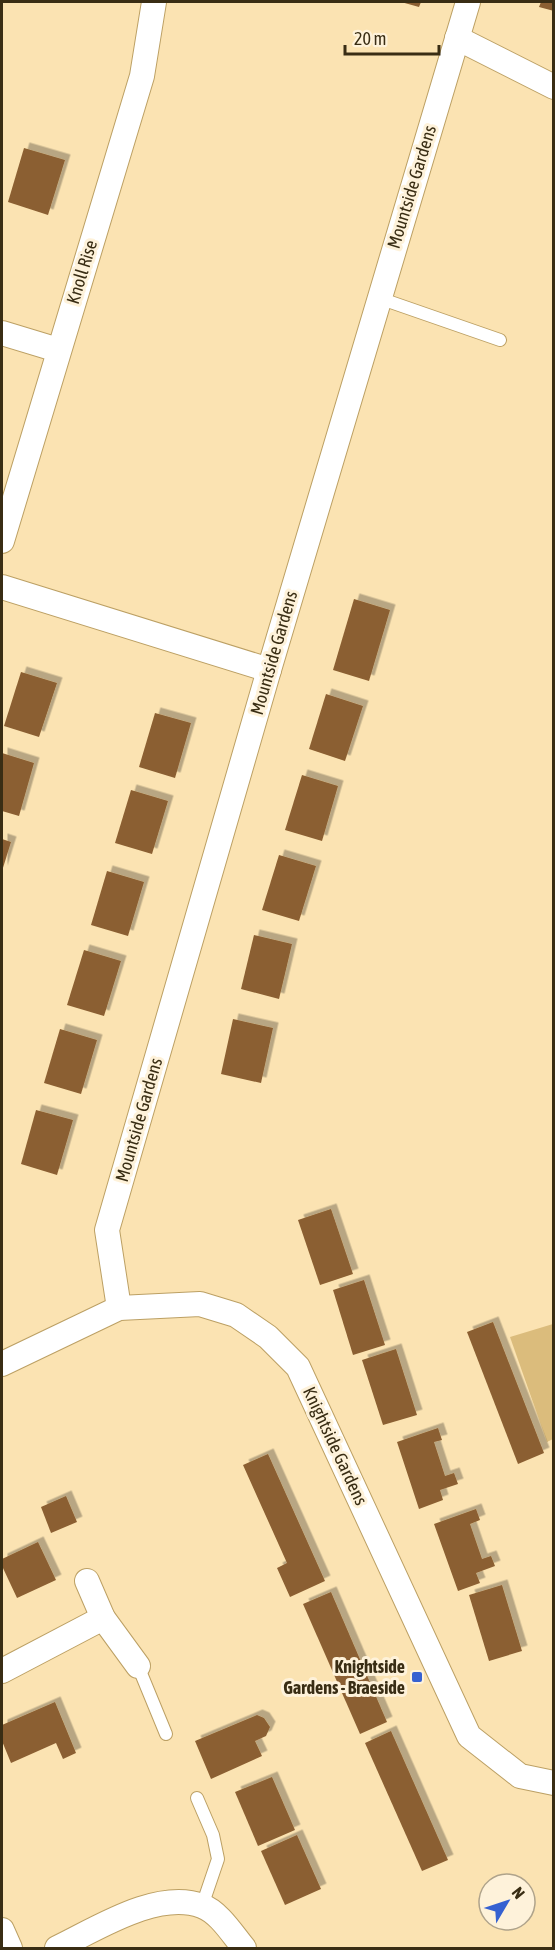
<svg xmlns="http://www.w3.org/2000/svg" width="555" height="1950" font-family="'Asap Condensed',sans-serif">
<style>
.grass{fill:#dbbc7c}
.building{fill:#8b5f31;filter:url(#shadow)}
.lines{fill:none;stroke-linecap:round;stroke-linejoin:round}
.lane-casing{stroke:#bca064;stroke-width:14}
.street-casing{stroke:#bca064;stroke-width:26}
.lane{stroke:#fff;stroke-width:12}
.street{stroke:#fff;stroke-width:24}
.poi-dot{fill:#3661d1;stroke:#fef2da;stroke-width:2}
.labels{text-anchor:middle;stroke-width:6;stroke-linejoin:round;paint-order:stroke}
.street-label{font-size:18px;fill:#392d14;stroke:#fef2da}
.poi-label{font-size:18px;font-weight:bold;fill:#392d14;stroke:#fef2da;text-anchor:end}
</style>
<defs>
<filter id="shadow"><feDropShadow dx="5.5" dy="-5.5" stdDeviation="0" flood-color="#0004"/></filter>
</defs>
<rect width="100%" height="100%" fill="#fbe3b2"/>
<!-- grass -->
<polygon class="grass" points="553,1324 553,1439 547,1442 510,1337"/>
<!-- building -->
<g class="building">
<polygon points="401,2 421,2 419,7"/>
<polygon points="541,2 554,2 554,11 539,7"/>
<polygon points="24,148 65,160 48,215 8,202"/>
<polygon points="354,599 390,610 369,681 333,670"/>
<polygon points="21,672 57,683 39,737 4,726"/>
<polygon points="326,694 363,706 345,761 309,749"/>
<polygon points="155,713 191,723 175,778 139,767"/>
<polygon points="2,753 34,763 19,816 2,811"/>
<polygon points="302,775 338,786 322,841 285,830"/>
<polygon points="131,790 168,801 152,854 115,843"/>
<polygon points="2,839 11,842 2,871"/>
<polygon points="279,855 316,866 299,921 262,910"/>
<polygon points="107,871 144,882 128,936 91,925"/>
<polygon points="254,935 292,944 279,999 241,989"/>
<polygon points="84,950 121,961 104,1016 67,1005"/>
<polygon points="233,1019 273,1028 261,1083 221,1074"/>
<polygon points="60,1029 97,1040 81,1094 44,1083"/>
<polygon points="36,1110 73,1120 57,1175 21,1164"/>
<polygon points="331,1209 353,1274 320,1285 298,1220"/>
<polygon points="364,1280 385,1345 353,1355 333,1290"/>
<polygon points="493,1322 544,1453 518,1464 467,1332"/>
<polygon points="396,1349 417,1415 383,1425 362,1360"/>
<polygon points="438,1428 442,1440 434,1442 445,1476 454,1473 458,1484 440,1490 443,1500 419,1509 397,1442"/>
<polygon points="268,1454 325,1581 290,1597 277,1568 287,1563 243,1465"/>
<polygon points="66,1496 77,1522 51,1533 41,1507"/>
<polygon points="476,1509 480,1520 470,1524 482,1559 491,1556 495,1566 476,1573 480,1583 458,1591 434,1524"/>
<polygon points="38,1542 56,1580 17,1598 2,1566 2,1559"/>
<polygon points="502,1585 522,1651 489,1661 469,1595"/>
<polygon points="331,1592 387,1722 360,1734 303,1604"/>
<polygon points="55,1702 76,1753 63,1759 56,1743 11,1763 2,1741 2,1725"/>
<polygon points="257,1715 264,1718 270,1727 266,1736 255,1741 262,1756 211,1779 195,1741"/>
<polygon points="391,1731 448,1860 422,1871 365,1743"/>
<polygon points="272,1777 295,1830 258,1846 235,1792"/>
<polygon points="297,1835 321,1889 285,1905 261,1851"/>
</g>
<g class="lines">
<!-- lane casing -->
<g class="lane-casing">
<g id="lane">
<polyline points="379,298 500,340"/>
<polyline points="138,1666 166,1734"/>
<polyline points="197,1798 213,1835 218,1859 202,1906"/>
</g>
</g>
<!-- street casing -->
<g class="street-casing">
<g id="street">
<polyline points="457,38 554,87"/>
<polyline points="2,333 58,350"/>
<polyline points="2,541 142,76 154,2"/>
<polyline points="2,587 269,670"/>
<polyline points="119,1308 107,1230 269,670 468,2"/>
<polyline points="2,1364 119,1308 200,1304 236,1315 268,1337 298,1367 469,1736 520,1776 554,1783"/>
<polyline points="87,1581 103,1618 138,1666"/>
<polyline points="2,1671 103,1618"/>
<polyline points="2,1930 10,1948"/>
<path d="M57 1948C95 1930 157 1889 202 1906 219 1912 233 1935 244 1948"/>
</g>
</g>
<!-- lane -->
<use href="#lane" class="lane"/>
<!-- street -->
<use href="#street" class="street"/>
</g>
<!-- markers -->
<rect class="poi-dot" x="411" y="1671" width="12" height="12" rx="3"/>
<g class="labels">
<!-- street labels -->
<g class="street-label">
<text transform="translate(412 187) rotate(-73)" y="6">Mountside Gardens</text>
<text transform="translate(82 272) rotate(-73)" y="6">Knoll Rise</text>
<text transform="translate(274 653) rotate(-74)" y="6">Mountside Gardens</text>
<text transform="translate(139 1120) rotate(-74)" y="6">Mountside Gardens</text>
<text transform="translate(335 1446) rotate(65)" y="6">Knightside Gardens</text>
</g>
<!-- poi labels -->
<g class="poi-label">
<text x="405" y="1673">Knightside<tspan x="405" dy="21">Gardens - Braeside</tspan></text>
</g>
</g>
<!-- border -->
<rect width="555" height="1950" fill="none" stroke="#392d14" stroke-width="6"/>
<!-- north arrow -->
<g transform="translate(507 1902) rotate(51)"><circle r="28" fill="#fef2da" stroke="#afa38b" stroke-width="1.5"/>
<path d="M0-4.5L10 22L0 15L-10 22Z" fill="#3661d1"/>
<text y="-9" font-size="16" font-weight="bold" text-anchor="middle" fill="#392d14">N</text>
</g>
<!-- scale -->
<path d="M345 45v9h94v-9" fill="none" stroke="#392d14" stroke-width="3"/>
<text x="354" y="45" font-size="18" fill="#392d14" stroke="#fef2da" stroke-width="4.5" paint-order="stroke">20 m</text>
</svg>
